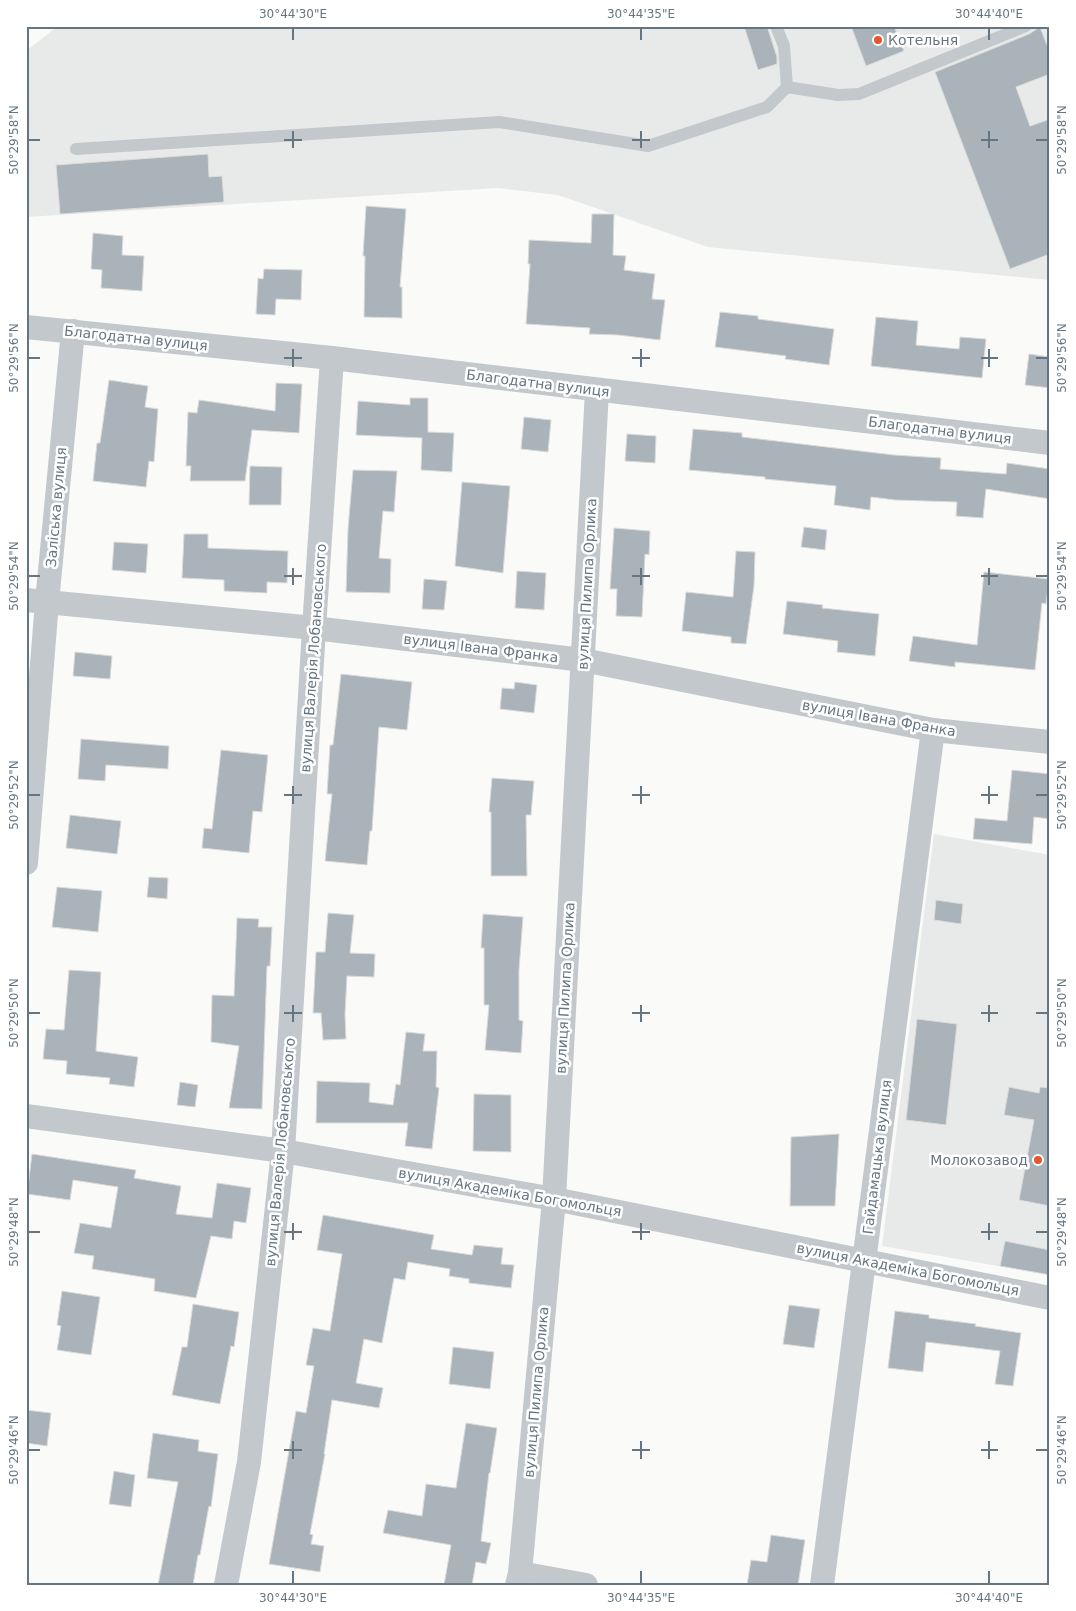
<svg xmlns="http://www.w3.org/2000/svg" width="1076" height="1611" font-family="'DejaVu Sans',sans-serif">
<style>
.built{fill:#e8e9e9}
.building{fill:#aab3b9;stroke:#dcdcda}
.lines{fill:none;stroke-linecap:round;stroke-linejoin:round}
.lane{stroke:#c3c8cc;stroke-width:12}
.street{stroke:#c3c8cc;stroke-width:24}
.ticks{fill:none;stroke:#657683;stroke-width:2}
.poi-dot{fill:#e4572e;stroke:#fff;stroke-width:2}
.labels{text-anchor:middle;stroke-width:5;stroke-linejoin:round;paint-order:stroke}
.poi-label{font-size:14px;fill:#657683;stroke:#fff;text-anchor:start}
.street-label{font-size:14px;fill:#657683;stroke:#fff}
.neatline{fill:none;stroke:#657683;stroke-width:2}
.ticks-label{font-size:12px;text-anchor:middle;fill:#657683}
</style>
<rect width="100%" height="100%" fill="#fafaf8"/>
<!-- built -->
<g class="built">
<polygon points="58,26 1050,26 1050,280 708,247 558,195 497,188 26,217 26,51"/>
<polygon points="934,834 1050,855 1050,1275 882,1246"/>
</g>
<!-- building -->
<g class="building">
<polygon points="744,26 767,26 777,57 777,64 758,70"/>
<polygon points="851,26 894,26 904,51 866,66"/>
<polygon points="1040,27 1050,53 1050,74 1016,87 1030,126 1050,119 1050,254 1010,269 935,72 1029,34"/>
<polygon points="208,154 209,177 222,176 224,202 60,214 56,165"/>
<polygon points="366,206 406,209 400,287 402,287 402,318 364,317 365,256 363,256"/>
<polygon points="592,214 614,214 613,255 626,256 624,270 655,274 652,299 665,300 660,340 618,335 589,334 590,328 526,324 530,264 528,264 529,240 591,243"/>
<polygon points="93,233 123,236 122,255 144,256 142,291 101,288 102,270 91,269"/>
<polygon points="264,269 302,270 301,300 276,299 275,315 256,314 258,278 263,279"/>
<polygon points="720,312 758,316 758,319 834,329 829,365 785,359 786,356 715,347"/>
<polygon points="876,317 918,321 916,345 959,349 960,337 986,339 982,378 871,366"/>
<polygon points="1029,354 1050,357 1050,388 1025,385"/>
<polygon points="109,380 148,386 145,407 158,409 154,462 149,461 146,487 93,481 97,443 100,443"/>
<polygon points="276,383 302,384 299,433 252,430 245,481 190,481 191,466 186,466 188,412 197,413 199,400 275,411"/>
<polygon points="410,398 428,398 428,432 454,433 452,472 421,470 422,438 356,435 358,401 410,405"/>
<polygon points="524,417 551,420 548,452 521,449"/>
<polygon points="693,429 742,433 742,437 894,455 941,458 940,469 1006,474 1007,463 1050,469 1050,499 986,489 983,518 956,516 957,502 895,500 871,497 870,510 834,505 836,486 765,479 765,477 689,470"/>
<polygon points="627,434 656,436 655,463 625,461"/>
<polygon points="250,466 282,467 281,505 249,505"/>
<polygon points="353,470 397,471 394,512 383,511 379,558 391,559 390,593 346,592 348,529"/>
<polygon points="462,482 510,486 503,573 455,566"/>
<polygon points="804,527 827,530 825,550 801,547"/>
<polygon points="614,528 650,531 649,555 645,554 642,617 616,616 617,589 610,589"/>
<polygon points="184,534 208,534 208,548 288,551 287,583 267,582 267,593 224,591 224,580 182,578"/>
<polygon points="114,542 148,544 146,573 112,570"/>
<polygon points="736,551 755,552 754,586 746,644 731,643 731,637 682,631 686,592 733,597"/>
<polygon points="517,571 546,573 544,610 515,608"/>
<polygon points="984,572 1049,579 1046,604 1042,603 1035,670 955,662 955,667 909,661 913,636 977,645"/>
<polygon points="424,579 447,581 444,610 422,609"/>
<polygon points="787,601 823,605 822,608 879,614 875,656 837,652 838,641 783,634"/>
<polygon points="75,652 112,656 110,679 73,676"/>
<polygon points="341,674 412,682 407,730 379,727 372,831 370,831 367,865 325,861 332,794 327,794 330,745 333,745"/>
<polygon points="515,682 537,685 534,713 500,709 502,688 514,689"/>
<polygon points="81,739 169,746 168,769 106,765 105,781 78,779"/>
<polygon points="221,750 268,755 262,812 253,811 249,853 202,848 204,828 212,829"/>
<polygon points="1012,770 1050,774 1050,819 1034,817 1032,844 973,839 975,818 1007,821"/>
<polygon points="492,778 534,781 531,815 526,815 527,876 491,876 491,812 489,812"/>
<polygon points="70,815 121,821 117,854 66,848"/>
<polygon points="149,877 168,878 167,899 147,897"/>
<polygon points="57,887 102,891 98,932 52,927"/>
<polygon points="936,900 963,904 961,924 934,920"/>
<polygon points="328,913 354,915 350,953 375,954 374,977 347,976 345,1014 346,1039 323,1040 321,1013 313,1013 316,952 325,952"/>
<polygon points="483,914 523,917 519,970 519,1020 523,1021 521,1053 485,1050 489,1005 484,1005 484,948 481,948"/>
<polygon points="237,918 259,919 258,927 272,927 270,966 267,966 262,1109 229,1108 239,1046 211,1042 212,995 234,996"/>
<polygon points="69,970 101,972 96,1051 138,1057 134,1087 109,1084 110,1078 66,1074 67,1061 43,1059 46,1029 64,1030"/>
<polygon points="917,1019 957,1024 946,1125 906,1120"/>
<polygon points="406,1032 425,1034 423,1051 437,1051 436,1087 439,1088 432,1149 405,1146 408,1123 316,1123 317,1081 370,1083 369,1102 393,1105 396,1084 400,1085"/>
<polygon points="180,1082 198,1085 195,1107 177,1105"/>
<polygon points="1009,1087 1039,1093 1040,1087 1050,1088 1050,1206 1019,1200 1034,1120 1004,1115"/>
<polygon points="474,1094 511,1095 511,1152 473,1151"/>
<polygon points="839,1134 835,1206 790,1206 791,1137"/>
<polygon points="32,1154 136,1170 134,1178 181,1186 176,1214 212,1218 217,1183 251,1188 246,1223 234,1221 232,1239 211,1236 196,1298 154,1291 155,1279 92,1269 94,1256 74,1253 80,1223 111,1228 118,1187 73,1180 70,1200 27,1194"/>
<polygon points="323,1215 434,1235 431,1249 472,1255 474,1245 503,1248 501,1264 514,1265 511,1288 469,1283 469,1279 449,1276 450,1269 408,1262 405,1280 394,1278 382,1343 364,1339 356,1383 383,1388 379,1408 332,1400 324,1454 325,1454 310,1534 313,1535 311,1544 324,1546 320,1572 269,1564 296,1411 306,1413 314,1366 306,1365 313,1328 330,1331 342,1254 317,1250"/>
<polygon points="1005,1241 1050,1250 1050,1275 1000,1266"/>
<polygon points="62,1291 100,1297 91,1355 57,1350 61,1326 57,1325"/>
<polygon points="193,1304 239,1312 234,1347 231,1346 220,1404 172,1395 182,1347 187,1347"/>
<polygon points="789,1305 820,1309 814,1348 783,1344"/>
<polygon points="895,1311 929,1315 929,1318 976,1324 975,1326 1021,1333 1013,1386 995,1384 1000,1351 926,1342 923,1372 888,1368"/>
<polygon points="453,1347 494,1352 490,1389 449,1384"/>
<polygon points="26,1410 51,1413 47,1446 26,1443"/>
<polygon points="466,1423 497,1428 490,1473 489,1473 481,1541 491,1543 486,1564 476,1562 472,1585 444,1585 451,1545 383,1533 388,1510 422,1516 426,1484 456,1488"/>
<polygon points="153,1433 199,1440 198,1451 218,1454 211,1507 209,1506 200,1555 198,1555 193,1585 158,1585 178,1482 147,1478"/>
<polygon points="114,1471 135,1475 131,1507 109,1504"/>
<polygon points="771,1535 805,1540 798,1585 747,1585 751,1560 767,1562"/>
</g>
<g class="lines">
<!-- lane -->
<g class="lane">
<polyline points="787,87 838,95 859,94 1026,26"/>
<polyline points="76,149 499,122 648,146 767,107 787,87 784,46 776,26"/>
</g>
<!-- street -->
<g class="street">
<polyline points="26,327 332,358 1050,443"/>
<polyline points="26,600 314,628 583,660 933,730 1050,742"/>
<polyline points="26,863 47,602 73,331"/>
<polyline points="26,1116 283,1151 554,1199 1050,1298"/>
<polyline points="520,1573 586,1585"/>
<polyline points="226,1585 249,1462 283,1151 314,628 332,358"/>
<polyline points="517,1585 520,1573 554,1199 597,390"/>
<polyline points="822,1585 933,730"/>
</g>
</g>
<!-- ticks -->
<path class="ticks" d="M293 28V40M641 28V40M989 28V40M293 131V148M641 131V148M989 131V148M28 140H40M284 140H302M632 140H650M981 140H998M1036 140H1048M293 349V367M641 349V367M989 349V367M28 358H40M284 358H302M632 358H650M981 358H998M1036 358H1048M293 568V585M641 568V585M989 568V585M28 576H40M284 576H302M632 576H650M981 576H998M1036 576H1048M293 786V804M641 786V804M989 786V804M28 795H40M284 795H302M632 795H650M981 795H998M1036 795H1048M293 1005V1022M641 1005V1022M989 1005V1022M28 1013H40M284 1013H302M632 1013H650M981 1013H998M1036 1013H1048M293 1223V1240M641 1223V1240M989 1223V1240M28 1232H40M284 1232H302M632 1232H650M981 1232H998M1036 1232H1048M293 1441V1459M641 1441V1459M989 1441V1459M28 1450H40M284 1450H302M632 1450H650M981 1450H998M1036 1450H1048M293 1571V1584M641 1571V1584M989 1571V1584"/>
<!-- markers -->
<g class="poi-dot">
<circle cx="878" cy="40" r="5"/>
<circle cx="1038" cy="1160" r="5"/>
</g>
<g class="labels">
<!-- poi labels -->
<g class="poi-label">
<text x="888" y="45">Котельня</text>
<text x="1028" y="1165" text-anchor="end">Молокозавод</text>
</g>
<!-- street labels -->
<g class="street-label">
<text transform="translate(136 338) rotate(6)" y="5">Благодатна вулиця</text>
<text transform="translate(538 383) rotate(7)" y="5">Благодатна вулиця</text>
<text transform="translate(940 430) rotate(7)" y="5">Благодатна вулиця</text>
<text transform="translate(56 507) rotate(-85)" y="5">Заліська вулиця</text>
<text transform="translate(587 584) rotate(-87)" y="5">вулиця Пилипа Орлика</text>
<text transform="translate(481 648) rotate(7)" y="5">вулиця Івана Франка</text>
<text transform="translate(313 658) rotate(-86)" y="5">вулиця Валерія Лобановського</text>
<text transform="translate(879 718) rotate(10)" y="5">вулиця Івана Франка</text>
<text transform="translate(565 988) rotate(-87)" y="5">вулиця Пилипа Орлика</text>
<text transform="translate(280 1152) rotate(-85)" y="5">вулиця Валерія Лобановського</text>
<text transform="translate(877 1157) rotate(-83)" y="5">Гайдамацька вулиця</text>
<text transform="translate(510 1192) rotate(10)" y="5">вулиця Академіка Богомольця</text>
<text transform="translate(908 1269) rotate(11)" y="5">вулиця Академіка Богомольця</text>
<text transform="translate(536 1392) rotate(-85)" y="5">вулиця Пилипа Орлика</text>
</g>
</g>
<!-- border -->
<rect width="1076" height="1611" fill="none" stroke="#ffffff" stroke-width="55"/>
<rect x="28" y="28" width="1020" height="1556" class="neatline"/>
<g class="ticks-label">
<text x="293" y="18">30°44'30"E</text>
<text x="641" y="18">30°44'35"E</text>
<text x="989" y="18">30°44'40"E</text>
<text transform="translate(14 140) rotate(-90)" y="4">50°29'58"N</text>
<text transform="translate(1062 140) rotate(-90)" y="4">50°29'58"N</text>
<text transform="translate(14 358) rotate(-90)" y="4">50°29'56"N</text>
<text transform="translate(1062 358) rotate(-90)" y="4">50°29'56"N</text>
<text transform="translate(14 576) rotate(-90)" y="4">50°29'54"N</text>
<text transform="translate(1062 576) rotate(-90)" y="4">50°29'54"N</text>
<text transform="translate(14 795) rotate(-90)" y="4">50°29'52"N</text>
<text transform="translate(1062 795) rotate(-90)" y="4">50°29'52"N</text>
<text transform="translate(14 1013) rotate(-90)" y="4">50°29'50"N</text>
<text transform="translate(1062 1013) rotate(-90)" y="4">50°29'50"N</text>
<text transform="translate(14 1232) rotate(-90)" y="4">50°29'48"N</text>
<text transform="translate(1062 1232) rotate(-90)" y="4">50°29'48"N</text>
<text transform="translate(14 1450) rotate(-90)" y="4">50°29'46"N</text>
<text transform="translate(1062 1450) rotate(-90)" y="4">50°29'46"N</text>
<text x="293" y="1602">30°44'30"E</text>
<text x="641" y="1602">30°44'35"E</text>
<text x="989" y="1602">30°44'40"E</text>
</g>
</svg>
